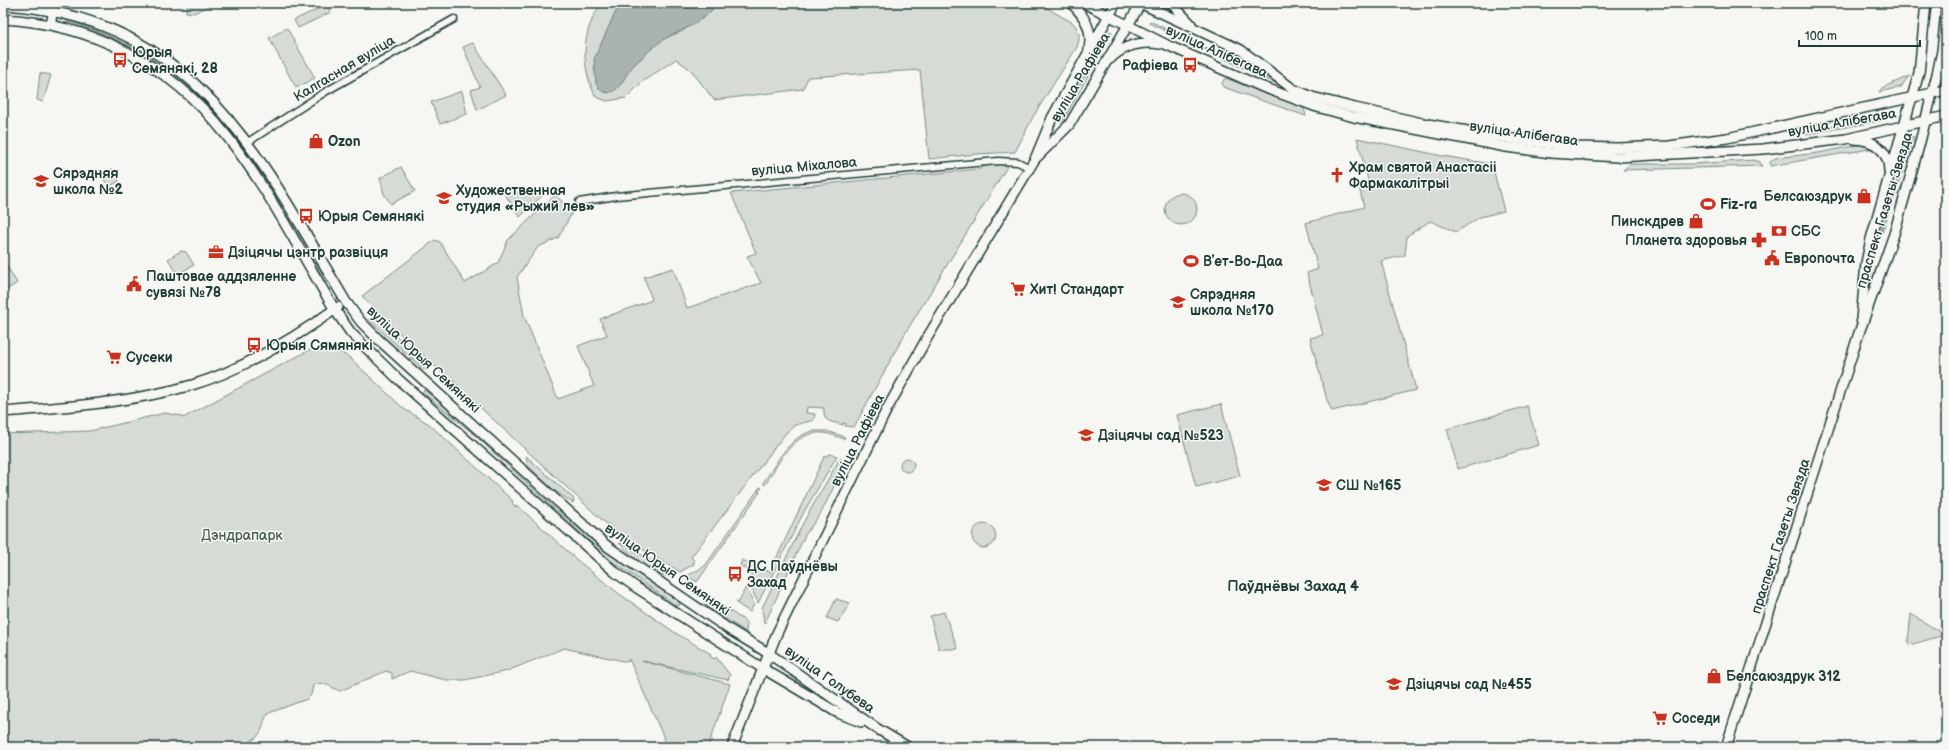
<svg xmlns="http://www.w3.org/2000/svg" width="1949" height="750" font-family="'Balsamiq Sans',sans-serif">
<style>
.green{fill:#d6dbd6;stroke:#7a8c85}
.water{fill:#aab3ae;stroke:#72847d}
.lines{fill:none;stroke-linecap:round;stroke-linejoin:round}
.minor-casing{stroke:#1f3d34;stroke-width:9}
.tertiary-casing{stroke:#1f3d34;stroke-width:11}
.secondary-casing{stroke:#1f3d34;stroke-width:12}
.minor{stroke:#f6f6f2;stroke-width:6}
.tertiary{stroke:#f6f6f2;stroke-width:8}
.secondary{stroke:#f6f6f2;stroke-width:9}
.labels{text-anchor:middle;stroke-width:3;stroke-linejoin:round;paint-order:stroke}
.street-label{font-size:14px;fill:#1f3d34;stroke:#f6f6f2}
.poi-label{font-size:14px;font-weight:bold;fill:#1f3d34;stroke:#f6f6f2;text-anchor:start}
.park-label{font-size:14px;fill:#445d54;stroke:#f6f6f2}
.neighbourhood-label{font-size:15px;font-weight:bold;fill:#1f3d34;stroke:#f6f6f2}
</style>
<rect width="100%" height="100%" fill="#f6f6f2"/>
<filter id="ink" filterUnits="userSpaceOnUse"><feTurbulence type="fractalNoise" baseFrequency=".025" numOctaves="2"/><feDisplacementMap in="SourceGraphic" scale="8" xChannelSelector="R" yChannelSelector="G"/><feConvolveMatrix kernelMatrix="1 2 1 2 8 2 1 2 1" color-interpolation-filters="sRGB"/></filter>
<g filter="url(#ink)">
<!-- green -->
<g class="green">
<polygon points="190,3 214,3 194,13 186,12 186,8"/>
<path d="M602 3H622L611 22 594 66 599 89 608 93 633 66 655 45 663 39 683 31 717 3H1038L1073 23C1081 31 1080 38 1077 47L1034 115 1015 152 977 154 929 159 920 70 808 77 803 89 714 100 691 70 676 59 642 82 626 98 607 101 596 97C580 67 581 30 602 3Z"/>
<polygon points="327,5 331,12 298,28 294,20"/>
<path d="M67 20C139 43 186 76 234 134L233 135C189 81 135 40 67 22Z"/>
<path d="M1150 21 1226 58C1241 59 1272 75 1281 86L1149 23Z"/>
<polygon points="287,28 315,78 296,88 269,38"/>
<polygon points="1110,31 1112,32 1063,121 1061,122 1060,119"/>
<polygon points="473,43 506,95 477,110 471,90 480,87 463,47"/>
<polygon points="40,73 51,75 43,102 37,100"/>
<polygon points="1909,76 1901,87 1879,92 1882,88"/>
<polygon points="1225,78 1301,106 1305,111 1306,116 1223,87 1222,83"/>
<polygon points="462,91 467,114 440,124 431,102"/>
<polygon points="1879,117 1880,121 1807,134 1803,133 1806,130"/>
<polygon points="1911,136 1914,137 1882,233 1881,231"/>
<polygon points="238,138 269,185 328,282 327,283 303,244 297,238 270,189 237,139"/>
<polygon points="1357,138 1443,156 1492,164 1504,211 1480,217 1456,232 1430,221 1407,236 1405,255 1381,261 1416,390 1332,411 1327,400 1310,338 1323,335 1307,273 1318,269 1306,223 1364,207 1359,187 1369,184"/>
<polygon points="1863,144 1875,148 1770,166 1770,162 1775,158 1818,153"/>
<polygon points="1755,160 1760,162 1762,166 1623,170 1630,164 1691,164"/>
<path d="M999 163 1008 165 903 337 854 427 845 426 846 424 843 423V425C830 421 823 423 824 408L807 407 806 413 815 414 814 420 795 425 785 434 691 557 694 560V564L680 572C653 556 627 541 603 521L457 386 458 385 454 381 452 382 378 313 362 296 435 240 440 242 465 283 498 263 508 240 555 195 573 211 558 238 538 247 517 277 524 316 558 399 594 386 578 346 607 335 600 319 652 300 644 277 673 268 687 308 761 283 747 256 756 253 731 193 979 169 987 165Z"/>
<polygon points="401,167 415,191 391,204 384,194 380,178"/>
<polygon points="112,169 119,181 109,187 101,175"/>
<polygon points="546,192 520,217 504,193"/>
<circle cx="1181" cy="209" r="16"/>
<polygon points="181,251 186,252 194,265 178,274 168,259"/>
<polygon points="3,260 17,283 3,292"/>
<polygon points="373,316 376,317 430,367 424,370 369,320"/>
<path d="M313 348 318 351V349L342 353 350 358 404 409 429 424 513 501 512 503 516 507 518 506 577 560 618 593 677 634 711 654 710 656 714 659 716 657 730 675 728 680 642 661 730 684 708 747H668L629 659 628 662 564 648 507 671 465 680H446L410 671 392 679V673L386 671 340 691C331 688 322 679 313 686L311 695 307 699 269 713C264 718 264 723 262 729 258 739 248 743 239 747H3V434L90 431 165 413 182 416 183 418Z"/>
<polygon points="424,390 443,404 606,552 679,601 680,605 677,606 610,560 470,431 422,392"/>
<polygon points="1221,404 1240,476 1196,487 1177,415"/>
<polygon points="1527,406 1539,445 1458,469 1447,429"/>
<path d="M813 431H827L845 437 844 439C838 437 831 434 824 433 793 430 779 463 765 485L763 483C776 464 789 436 813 431Z"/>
<polygon points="830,454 837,456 805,510 758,603 749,583 752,572 740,566 742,560 770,572 824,457"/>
<polygon points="526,456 574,499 573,503 554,490 528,466"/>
<circle cx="907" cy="465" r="7"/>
<polygon points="840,458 843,464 842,470 821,513 805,535 765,623 764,623 762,608 803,523"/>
<polygon points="760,487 762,488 758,491 760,492 697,582 687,576 705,566"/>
<circle cx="984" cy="536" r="12"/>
<path d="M619 543 624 544 675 575C658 582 630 554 619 543Z"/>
<polygon points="746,587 754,604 750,612 736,603 739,601"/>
<polygon points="706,595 745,621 747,624 746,632 707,607 705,602"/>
<polygon points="836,599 850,603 838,622 827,618"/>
<polygon points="944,612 958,649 939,649 930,616"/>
<polygon points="1911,614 1945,635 1909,645 1908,641"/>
</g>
<!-- water -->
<path class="water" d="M622 3H717C703 27 672 30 654 47 647 53 639 59 633 66 626 73 623 85 615 90 611 93 607 93 603 92L596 84 594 59 615 13Z"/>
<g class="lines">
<!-- minor casing -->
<g class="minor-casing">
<g id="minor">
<polyline points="248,142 325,92 454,19"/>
<polyline points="579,202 616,196 998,161 1018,162 1030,168"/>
</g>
</g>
<!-- tertiary casing -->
<g class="tertiary-casing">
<polyline id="tertiary" points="51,24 54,3"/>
</g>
<!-- secondary casing -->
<g class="secondary-casing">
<g id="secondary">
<path d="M1071 3C1085 16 1093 30 1089 49"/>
<polyline points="1084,3 1167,45 1224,70 1260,86 1317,107 1354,117 1506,147 1551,153 1618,157 1763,149 1846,139 1946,116"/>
<polyline points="1140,3 1241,50 1293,89 1312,97 1355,108 1422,123 1519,140 1574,147 1618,148 1669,146 1727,138 1946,90"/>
<polyline points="1171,3 1191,24"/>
<path d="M3 5C196 17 259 156 346 302L361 322 378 339 607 546 730 630 768 653 876 728 908 747"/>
<path d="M3 19C93 24 170 64 226 135 268 188 300 252 335 310L351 333 398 379 615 572 637 588 762 668 838 713 861 722"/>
<path d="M1110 59C1124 45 1141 41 1160 44"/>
<path d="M1854 139C1875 140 1889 150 1889 172"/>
<polyline points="1037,157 1069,125 1141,3"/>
<polyline points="1861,320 1866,263 1871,239 1919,73 1926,3"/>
<path d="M3 412C66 407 130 403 192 385 242 370 296 337 338 307"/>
<polyline points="732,747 777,633 887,409 927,338 1035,159 1052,118 1116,3"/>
<polyline points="1726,747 1859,333 1894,234 1919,146 1937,74 1942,51 1946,10"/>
</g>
</g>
<!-- minor -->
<use href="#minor" class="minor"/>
<!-- tertiary -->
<use href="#tertiary" class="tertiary"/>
<!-- secondary -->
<use href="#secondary" class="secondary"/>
</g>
</g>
<!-- icons -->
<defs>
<g id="bus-bare" transform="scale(1.2)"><path d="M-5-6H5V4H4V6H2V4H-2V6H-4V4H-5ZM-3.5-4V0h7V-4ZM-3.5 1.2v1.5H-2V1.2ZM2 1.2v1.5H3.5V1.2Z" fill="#c8321e" stroke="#f6f6f2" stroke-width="2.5" paint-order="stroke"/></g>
<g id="shop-bare" transform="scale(1.2)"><path d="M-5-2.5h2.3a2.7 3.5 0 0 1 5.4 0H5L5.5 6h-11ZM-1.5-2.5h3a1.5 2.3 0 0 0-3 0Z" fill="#c8321e" stroke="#f6f6f2" stroke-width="2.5" paint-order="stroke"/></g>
<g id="church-bare" transform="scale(1.2)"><path d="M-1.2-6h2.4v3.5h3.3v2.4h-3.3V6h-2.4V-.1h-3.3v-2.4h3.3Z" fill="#c8321e" stroke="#f6f6f2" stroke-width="2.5" paint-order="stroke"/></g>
<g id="school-bare" transform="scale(1.2)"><path d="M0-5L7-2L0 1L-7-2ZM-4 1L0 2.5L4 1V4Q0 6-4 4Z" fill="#c8321e" stroke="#f6f6f2" stroke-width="2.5" paint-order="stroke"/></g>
<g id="stadium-bare" transform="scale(1.2)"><path d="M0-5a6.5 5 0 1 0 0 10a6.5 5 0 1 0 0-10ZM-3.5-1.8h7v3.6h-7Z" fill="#c8321e" stroke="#f6f6f2" stroke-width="2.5" paint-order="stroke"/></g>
<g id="bank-bare" transform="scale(1.2)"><path d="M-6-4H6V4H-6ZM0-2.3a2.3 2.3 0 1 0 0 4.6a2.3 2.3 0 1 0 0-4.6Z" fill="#c8321e" stroke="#f6f6f2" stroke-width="2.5" paint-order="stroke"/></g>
<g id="pharmacy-bare" transform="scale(1.2)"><path d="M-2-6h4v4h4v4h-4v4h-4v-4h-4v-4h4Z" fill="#c8321e" stroke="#f6f6f2" stroke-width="2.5" paint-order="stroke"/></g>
<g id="office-bare" transform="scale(1.2)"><path d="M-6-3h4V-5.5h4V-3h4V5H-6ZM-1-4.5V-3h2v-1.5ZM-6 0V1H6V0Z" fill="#c8321e" stroke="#f6f6f2" stroke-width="2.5" paint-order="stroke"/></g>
<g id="civic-bare" transform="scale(1.2)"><path d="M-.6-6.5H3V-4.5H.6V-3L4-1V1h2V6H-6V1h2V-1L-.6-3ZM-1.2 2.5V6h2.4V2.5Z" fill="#c8321e" stroke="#f6f6f2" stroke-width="2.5" paint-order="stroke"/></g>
<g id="supermarket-bare" transform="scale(1.2)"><path d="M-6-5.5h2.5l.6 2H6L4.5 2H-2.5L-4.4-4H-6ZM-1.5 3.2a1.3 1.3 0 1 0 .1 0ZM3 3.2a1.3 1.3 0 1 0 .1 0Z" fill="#c8321e" stroke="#f6f6f2" stroke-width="2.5" paint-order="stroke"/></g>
</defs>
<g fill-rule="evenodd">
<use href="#bus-bare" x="120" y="60"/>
<use href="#bus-bare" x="1190" y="65"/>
<use href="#shop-bare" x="316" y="141"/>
<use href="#church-bare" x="1337" y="175"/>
<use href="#school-bare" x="41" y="181"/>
<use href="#shop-bare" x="1864" y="196"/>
<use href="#school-bare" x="444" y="198"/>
<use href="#stadium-bare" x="1708" y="204"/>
<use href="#bus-bare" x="306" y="216"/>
<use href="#shop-bare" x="1696" y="221"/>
<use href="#bank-bare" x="1779" y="231"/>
<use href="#pharmacy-bare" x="1759" y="240"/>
<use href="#office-bare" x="216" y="252"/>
<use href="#civic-bare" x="1772" y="258"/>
<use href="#stadium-bare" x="1191" y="261"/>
<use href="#civic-bare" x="134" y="284"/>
<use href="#supermarket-bare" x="1018" y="289"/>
<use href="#school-bare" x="1178" y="302"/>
<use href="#bus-bare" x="254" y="345"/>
<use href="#supermarket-bare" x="114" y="357"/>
<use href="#school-bare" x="1086" y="435"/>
<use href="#school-bare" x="1324" y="485"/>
<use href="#bus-bare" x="735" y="574"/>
<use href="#shop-bare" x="1714" y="676"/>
<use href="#school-bare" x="1394" y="684"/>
<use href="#supermarket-bare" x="1660" y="718"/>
</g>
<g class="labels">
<!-- street labels -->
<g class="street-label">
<text transform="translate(1217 51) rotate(24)" y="5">вуліца Алібегава</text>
<text transform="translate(344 68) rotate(-31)" y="5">Калгасная вуліца</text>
<text transform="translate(1080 77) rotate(-59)" y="5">вуліца Рафіева</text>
<text transform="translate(1842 122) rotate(-10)" y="5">вуліца Алібегава</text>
<text transform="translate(1524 133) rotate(8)" y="5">вуліца Алібегава</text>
<text transform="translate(804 166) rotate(-5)" y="5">вуліца Міхалова</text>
<text transform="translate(1884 210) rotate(-73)" y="5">праспект Газеты Звязда</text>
<text transform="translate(424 359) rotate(43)" y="5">вуліца Юрыя Семянякі</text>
<text transform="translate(857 440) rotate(-63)" y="5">вуліца Рафіева</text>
<text transform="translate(1780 536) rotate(-72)" y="5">праспект Газеты Звязда</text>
<text transform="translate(668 569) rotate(35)" y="5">вуліца Юрыя Семянякі</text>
<text transform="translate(830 679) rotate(35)" y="5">вуліца Голубева</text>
</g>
<!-- poi labels -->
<g class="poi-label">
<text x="132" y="57">Юрыя<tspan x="132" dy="16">Семянякі, 28</tspan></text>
<text x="1178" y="70" text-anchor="end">Рафіева</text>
<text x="328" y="146">Ozon</text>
<text x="1349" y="172">Храм святой Анастасіі<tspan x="1349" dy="16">Фармакалітрыі</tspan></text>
<text x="53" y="178">Сярэдняя<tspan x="53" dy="16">школа №2</tspan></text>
<text x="456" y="195">Художественная<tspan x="456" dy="16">студия «Рыжий лев»</tspan></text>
<text x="1852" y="201" text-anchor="end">Белсаюздрук</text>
<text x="1720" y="209">Fiz-ra</text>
<text x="318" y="221">Юрыя Семянякі</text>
<text x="1684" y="226" text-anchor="end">Пинскдрев</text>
<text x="1791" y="236">СБС</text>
<text x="1747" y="245" text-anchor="end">Планета здоровья</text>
<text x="228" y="257">Дзіцячы цэнтр развіцця</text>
<text x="1784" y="263">Европочта</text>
<text x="1203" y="266">Вʼет-Во-Даа</text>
<text x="146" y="281">Паштовае аддзяленне<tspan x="146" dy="16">сувязі №78</tspan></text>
<text x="1030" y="294">Хит! Стандарт</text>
<text x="1190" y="299">Сярэдняя<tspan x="1190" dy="16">школа №170</tspan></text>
<text x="266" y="350">Юрыя Сямянякі</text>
<text x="126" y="362">Сусеки</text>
<text x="1098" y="440">Дзіцячы сад №523</text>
<text x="1336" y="490">СШ №165</text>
<text x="747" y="571">ДС Паўднёвы<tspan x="747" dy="16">Захад</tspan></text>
<text x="1726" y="681">Белсаюздрук 312</text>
<text x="1406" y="689">Дзіцячы сад №455</text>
<text x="1672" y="723">Соседи</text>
</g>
<!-- park labels -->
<g class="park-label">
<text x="242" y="540">Дэндрапарк</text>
</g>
<!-- neighbourhood labels -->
<g class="neighbourhood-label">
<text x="1293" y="591">Паўднёвы Захад 4</text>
</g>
</g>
<!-- margin -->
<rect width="1949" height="750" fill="none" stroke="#f6f6f2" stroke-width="16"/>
<rect x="8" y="8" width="1933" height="734" fill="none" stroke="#1f3d34" stroke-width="1.5" filter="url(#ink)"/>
<!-- scale -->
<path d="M1799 40v6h121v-6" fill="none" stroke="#1f3d34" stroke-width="2"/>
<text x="1805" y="40" font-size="12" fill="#1f3d34" stroke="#f6f6f2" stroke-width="3" paint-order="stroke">100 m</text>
</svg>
